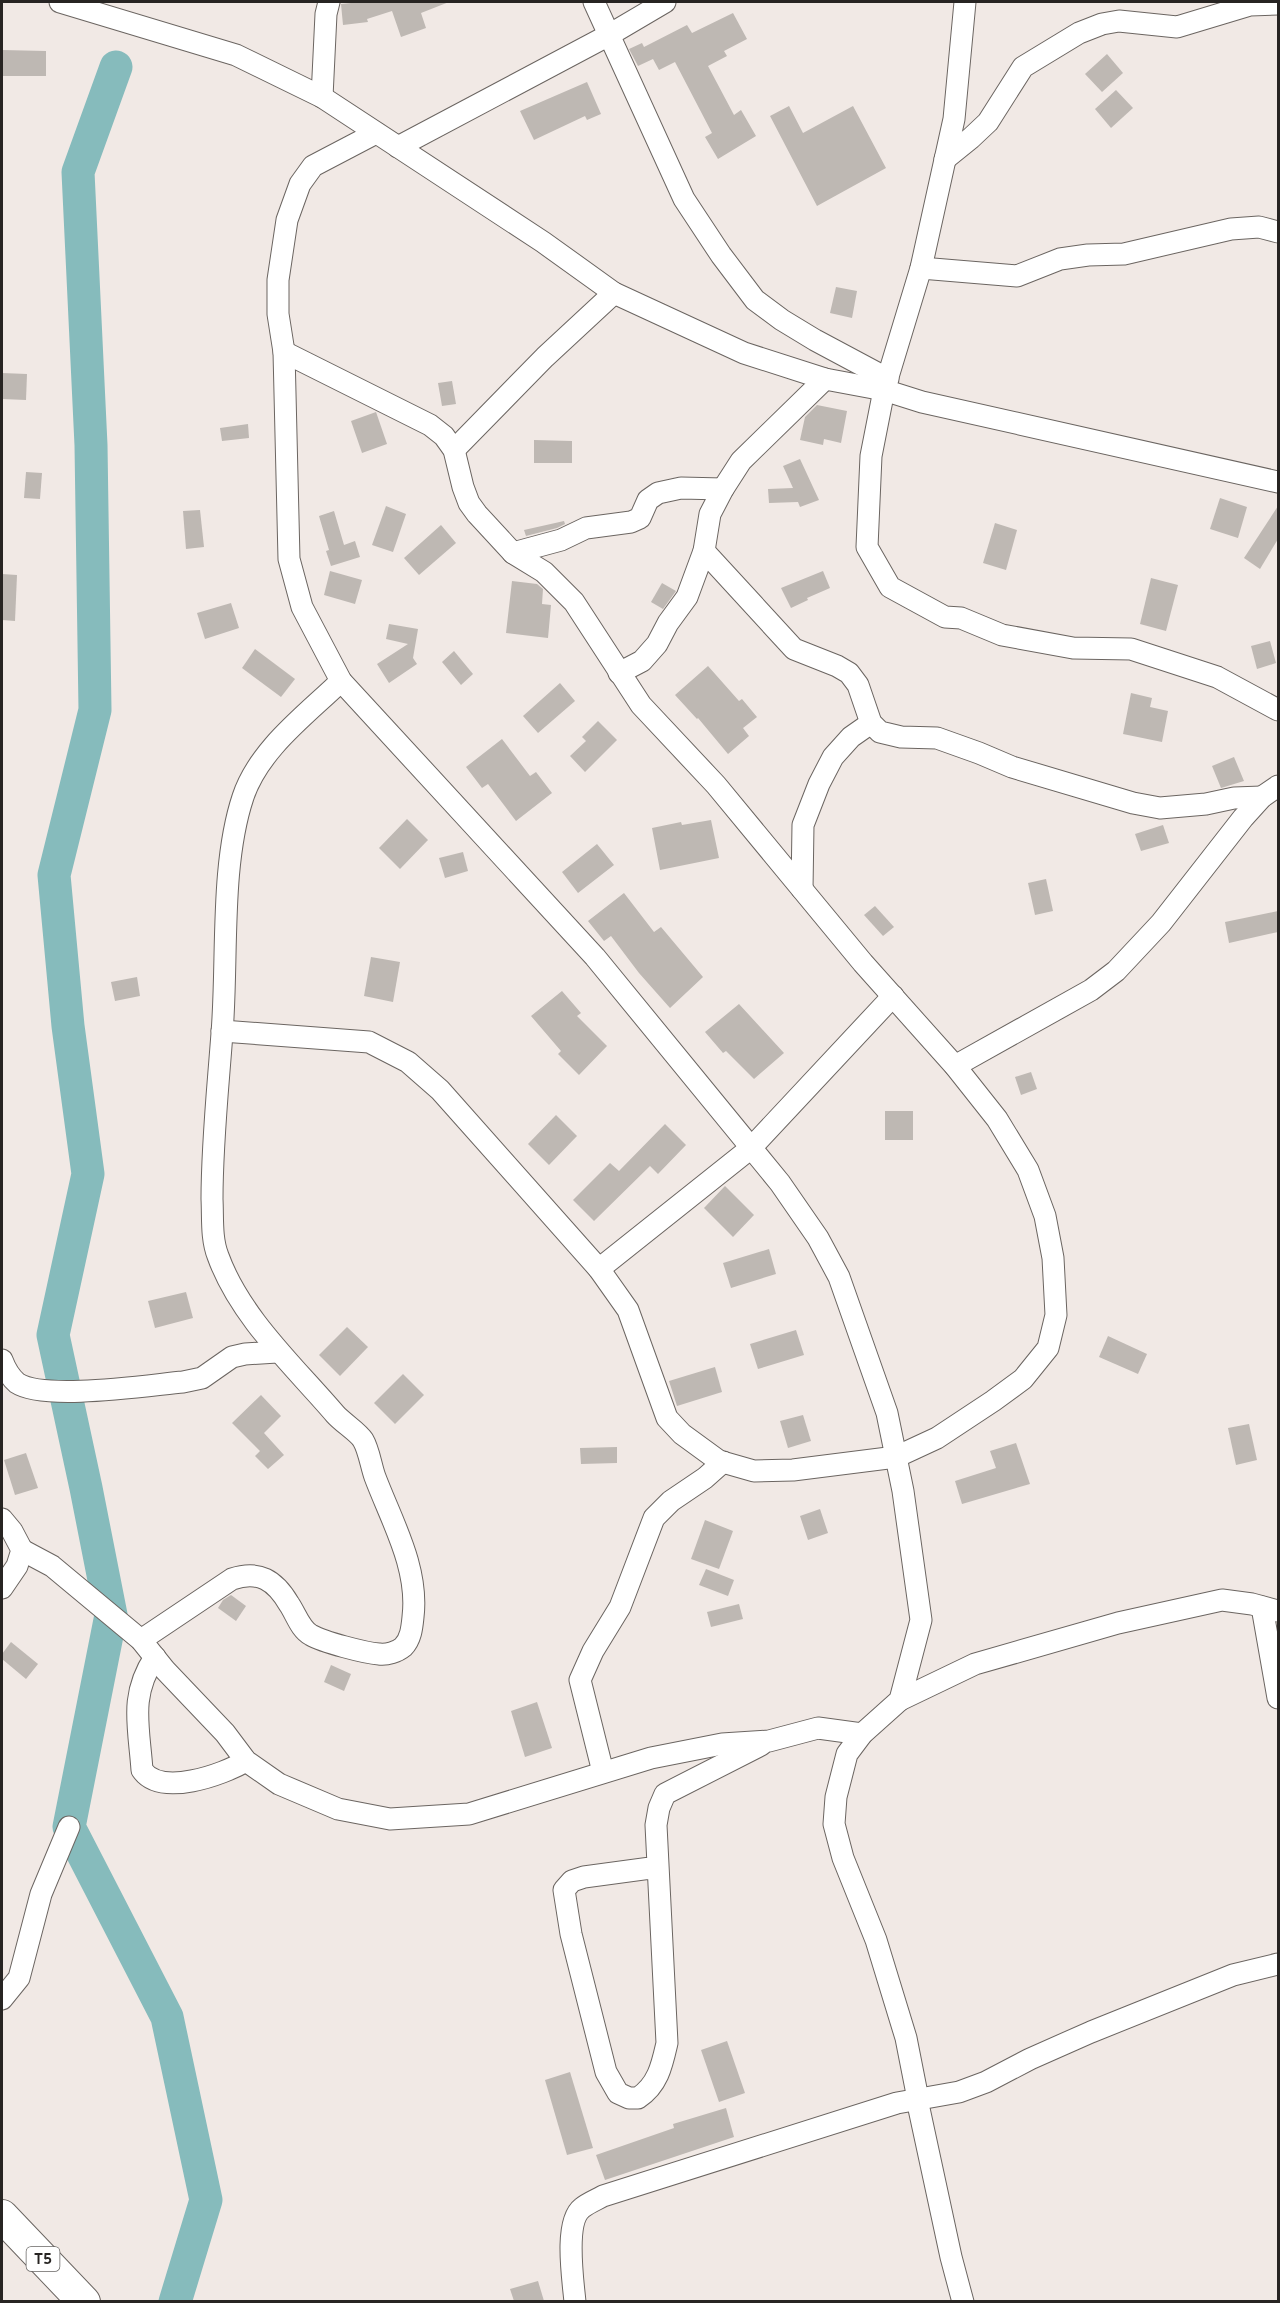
<svg xmlns="http://www.w3.org/2000/svg" width="1280" height="2303" font-family="Overpass,sans-serif">
<style>
.lines{fill:none;stroke-linecap:round;stroke-linejoin:round}
.river{stroke:#86bbbc;stroke-width:33}
.building{fill:#beb8b3}
.minor-casing{stroke:#6b6561;stroke-width:23}
.highway-casing{stroke:#6b6561;stroke-width:34}
.minor{stroke:#fff;stroke-width:21}
.highway{stroke:#fff;stroke-width:32}
.labels{text-anchor:middle;stroke-width:5;stroke-linejoin:round;paint-order:stroke}
.shield{fill:#fff;stroke:#686664;stroke-width:1.5}
.shield-label{font-size:15px;font-weight:bold;fill:#272422}
</style>
<rect width="100%" height="100%" fill="#f1e9e5"/>
<g class="lines">
<!-- river -->
<polyline class="river" points="116,67 78,172 91,445 95,710 54,875 68,1026 88,1174 53,1335 86,1488 111,1615 69,1827 167,2017 206,2200 175,2302"/>
</g>
<!-- building -->
<g class="building">
<polygon points="361,2 449,2 421,13 426,28 401,37 392,11 367,19 368,22 343,25 341,4"/>
<polygon points="733,13 747,39 724,51 727,56 708,66 734,115 741,110 756,136 718,159 705,137 712,133 675,62 659,70 653,59 638,66 629,49 642,43 644,47 687,25 692,33"/>
<polygon points="2,50 46,51 46,76 2,76"/>
<polygon points="1107,54 1123,73 1102,92 1085,74"/>
<polygon points="587,82 601,114 587,120 585,116 534,140 520,111"/>
<polygon points="1116,90 1133,108 1111,128 1095,109"/>
<polygon points="789,106 803,133 853,106 886,168 817,206 770,116"/>
<polygon points="836,287 857,291 852,318 830,313"/>
<polygon points="2,373 27,374 26,400 2,399"/>
<polygon points="452,381 456,404 442,406 438,383"/>
<polygon points="817,405 847,411 841,443 824,439 823,445 800,440 805,417"/>
<polygon points="376,412 387,444 362,453 351,421"/>
<polygon points="248,424 249,438 222,441 220,428"/>
<polygon points="534,440 572,441 572,463 534,463"/>
<polygon points="800,459 819,500 800,507 798,502 769,503 768,489 793,488 783,466"/>
<polygon points="26,472 42,473 40,499 24,498"/>
<polygon points="1220,498 1247,507 1238,538 1210,529"/>
<polygon points="386,506 406,514 393,552 372,545"/>
<polygon points="1278,506 1278,539 1260,569 1244,558"/>
<polygon points="200,510 204,547 186,549 183,511"/>
<polygon points="334,511 344,545 355,541 360,557 331,566 326,551 329,550 319,516"/>
<polygon points="564,521 565,524 557,528 526,536 524,530"/>
<polygon points="995,523 1017,530 1006,570 983,563"/>
<polygon points="441,525 456,543 419,575 404,558"/>
<polygon points="330,571 362,580 355,604 324,595"/>
<polygon points="823,571 830,588 807,598 808,600 791,608 781,588"/>
<polygon points="2,574 17,575 15,621 2,620"/>
<polygon points="1151,578 1178,585 1166,631 1140,624"/>
<polygon points="512,581 537,584 543,589 542,604 551,605 548,638 506,633"/>
<polygon points="662,583 676,591 663,609 651,602"/>
<polygon points="231,603 239,628 205,639 197,613"/>
<polygon points="389,624 418,629 413,658 417,664 389,683 377,664 408,644 386,639"/>
<polygon points="1270,641 1276,663 1257,669 1251,646"/>
<polygon points="255,649 295,679 281,697 242,668"/>
<polygon points="454,651 473,674 461,685 442,662"/>
<polygon points="708,666 739,701 742,699 757,717 743,728 749,736 728,754 698,718 697,719 675,695"/>
<polygon points="560,683 575,701 538,733 523,716"/>
<polygon points="1131,693 1152,698 1150,707 1168,711 1162,742 1123,734"/>
<polygon points="598,721 617,740 585,772 570,756 586,741 582,737"/>
<polygon points="502,739 530,776 536,772 552,793 516,821 488,784 482,788 466,767"/>
<polygon points="1234,757 1244,781 1221,788 1212,766"/>
<polygon points="407,819 428,840 400,869 379,848"/>
<polygon points="711,820 719,858 660,870 652,828 681,822 682,825"/>
<polygon points="1163,825 1169,843 1141,851 1135,834"/>
<polygon points="597,844 614,865 578,893 562,872"/>
<polygon points="463,852 468,871 445,878 439,858"/>
<polygon points="1046,879 1053,911 1035,915 1028,883"/>
<polygon points="624,893 654,932 661,927 703,977 670,1008 639,973 611,936 604,941 588,921"/>
<polygon points="875,906 894,927 883,936 864,915"/>
<polygon points="1278,911 1278,932 1229,943 1225,922"/>
<polygon points="371,957 400,962 393,1002 364,996"/>
<polygon points="137,977 140,996 115,1001 111,982"/>
<polygon points="562,991 581,1013 577,1016 607,1046 579,1075 558,1054 561,1051 531,1016"/>
<polygon points="739,1004 784,1053 754,1079 726,1051 723,1053 705,1032"/>
<polygon points="1031,1072 1037,1089 1021,1095 1015,1077"/>
<rect x="885" y="1111" width="28" height="29"/>
<polygon points="556,1115 577,1136 549,1165 528,1144"/>
<polygon points="665,1124 686,1145 658,1174 650,1166 594,1221 573,1200 610,1163 619,1171"/>
<polygon points="725,1186 754,1215 733,1237 704,1208"/>
<polygon points="769,1249 776,1274 731,1288 723,1263"/>
<polygon points="186,1292 193,1318 155,1328 148,1301"/>
<polygon points="347,1327 368,1347 340,1376 319,1355"/>
<polygon points="796,1330 804,1355 758,1369 750,1344"/>
<polygon points="1108,1336 1147,1354 1138,1374 1099,1357"/>
<polygon points="715,1367 722,1392 677,1406 669,1381"/>
<polygon points="403,1374 424,1395 395,1424 374,1403"/>
<polygon points="261,1395 281,1416 264,1433 284,1455 268,1469 255,1456 260,1451 232,1423"/>
<polygon points="803,1415 811,1441 788,1448 780,1421"/>
<polygon points="1249,1424 1257,1460 1236,1465 1228,1428"/>
<polygon points="1016,1443 1030,1484 962,1504 955,1481 996,1468 990,1451"/>
<polygon points="617,1447 617,1463 581,1464 580,1448"/>
<polygon points="26,1453 38,1488 15,1495 4,1460"/>
<polygon points="820,1509 828,1533 808,1540 800,1516"/>
<polygon points="705,1520 733,1531 719,1569 691,1559"/>
<polygon points="706,1569 734,1580 728,1596 699,1585"/>
<polygon points="231,1595 246,1606 236,1621 218,1608 223,1600"/>
<polygon points="739,1604 743,1619 711,1627 707,1612"/>
<polygon points="11,1642 38,1664 26,1679 2,1659 2,1654"/>
<polygon points="331,1665 351,1674 344,1691 324,1682"/>
<polygon points="537,1702 552,1748 525,1757 511,1711"/>
<polygon points="727,2041 745,2093 719,2102 701,2050"/>
<polygon points="570,2072 593,2148 567,2155 545,2080"/>
<polygon points="726,2108 734,2137 605,2180 596,2155 674,2128 673,2124"/>
<polygon points="538,2281 544,2301 514,2301 510,2289"/>
</g>
<g class="lines">
<!-- minor casing -->
<g class="minor-casing">
<g id="minor">
<polyline points="60,2 236,55 322,97 543,242 614,293 744,353 825,379 884,390 922,402 1278,482"/>
<polyline points="594,2 684,199 721,255 755,300 782,320 815,340 888,379"/>
<polyline points="965,2 954,119 921,268 884,390 871,456 867,547 890,587 945,617 961,618 1002,635 1073,648 1131,649 1217,677 1278,710"/>
<polyline points="322,97 326,14 329,2"/>
<polyline points="376,133 313,166 300,184 287,220 278,280 278,314 284,352 289,559 302,607 341,681 595,957 780,1183 818,1238 839,1277 887,1413 903,1491 921,1620 900,1700 862,1734 847,1754 836,1797 834,1824 843,1858 876,1940 906,2038 918,2099 918,2104 951,2257 963,2302"/>
<polyline points="398,147 609,35 665,2"/>
<polyline points="945,159 971,138 988,122 1023,67 1079,33 1102,24 1119,21 1177,27 1250,5 1278,4"/>
<polyline points="921,268 1017,276 1060,259 1088,255 1124,254 1231,229 1259,227 1278,232"/>
<polyline points="454,450 545,357 614,293"/>
<polyline points="704,551 794,649 837,666 849,673 858,685 871,723 880,732 901,737 937,738 979,753 1012,767 1133,803 1160,808 1206,804 1234,798 1262,797"/>
<polyline points="513,553 561,540 586,528 631,522 640,518 648,500 658,493 681,488 723,489"/>
<polyline points="619,673 642,661 657,644 668,623 687,597 704,551 710,514 723,489 741,461 825,379"/>
<polyline points="802,889 803,825 819,784 833,757 851,737 871,723"/>
<polyline points="222,1031 369,1042 408,1062 440,1090 599,1269 628,1310 667,1418 682,1434 719,1461 754,1471 793,1470 896,1457 937,1438 993,1401 1023,1379 1048,1348 1056,1315 1053,1258 1045,1216 1028,1170 997,1119 955,1066 863,963 716,785 641,705 574,602 544,572 513,553 477,514 469,503 463,487 454,450 444,436 430,425 284,352"/>
<polyline points="955,1066 1091,990 1116,971 1161,923 1243,818 1262,797 1278,786"/>
<polyline points="599,1269 751,1148 893,996"/>
<path d="M2 1360C5 1368 10 1377 17 1383 44 1401 149 1385 183 1382L202 1378 232 1357 245 1354 277 1352"/>
<polyline points="2,1519 12,1531 22,1550 17,1566 2,1588"/>
<polyline points="22,1550 52,1566 141,1640 165,1670 225,1733 246,1761 279,1784 338,1809 390,1819 469,1814 651,1758 722,1744 769,1741 818,1728 862,1734"/>
<polyline points="1262,1607 1278,1698"/>
<path d="M141 1640 232 1579C259 1570 275 1580 289 1604 296 1614 300 1629 311 1635 323 1642 365 1653 379 1654 387 1655 397 1652 403 1647 411 1639 412 1627 413 1617 419 1568 392 1522 375 1477 371 1466 369 1450 363 1440 358 1432 343 1423 335 1414 294 1366 240 1317 218 1256 211 1238 213 1218 212 1199 212 1143 218 1088 222 1033 228 960 220 866 243 797 259 749 306 715 341 681"/>
<path d="M155 1657C129 1696 139 1726 142 1770 161 1797 222 1775 246 1761"/>
<polyline points="900,1700 975,1664 1118,1623 1222,1600 1252,1604 1278,1611"/>
<polyline points="603,1772 580,1680 593,1651 620,1607 654,1518 671,1501 705,1478 723,1462"/>
<path d="M658 1867 584 1877 572 1881 564 1890 571 1934 606 2072 618 2093 629 2098H638C658 2085 662 2065 667 2043L656 1825 659 1808 665 1794 761 1745"/>
<polyline points="2,1999 19,1978 41,1894 69,1827"/>
<path d="M575 2302C573 2280 564 2222 582 2208 588 2203 596 2200 603 2196L897 2103 959 2092 986 2082 1030 2059 1091 2032 1233 1975 1278 1964"/>
</g>
</g>
<!-- highway casing -->
<g class="highway-casing">
<polyline id="highway" points="2,2216 84,2302"/>
</g>
<!-- minor -->
<use href="#minor" class="minor"/>
<!-- highway -->
<use href="#highway" class="highway"/>
</g>
<g class="labels">
<!-- shield labels -->
<rect class="shield" x="26.5" y="2247" width="33" height="24" rx="4.5"/>
<g class="shield-label">
<text x="43" y="2264">T5</text>
</g>
</g>
<!-- border -->
<rect width="1280" height="2303" fill="none" stroke="#272422" stroke-width="6"/>
</svg>
